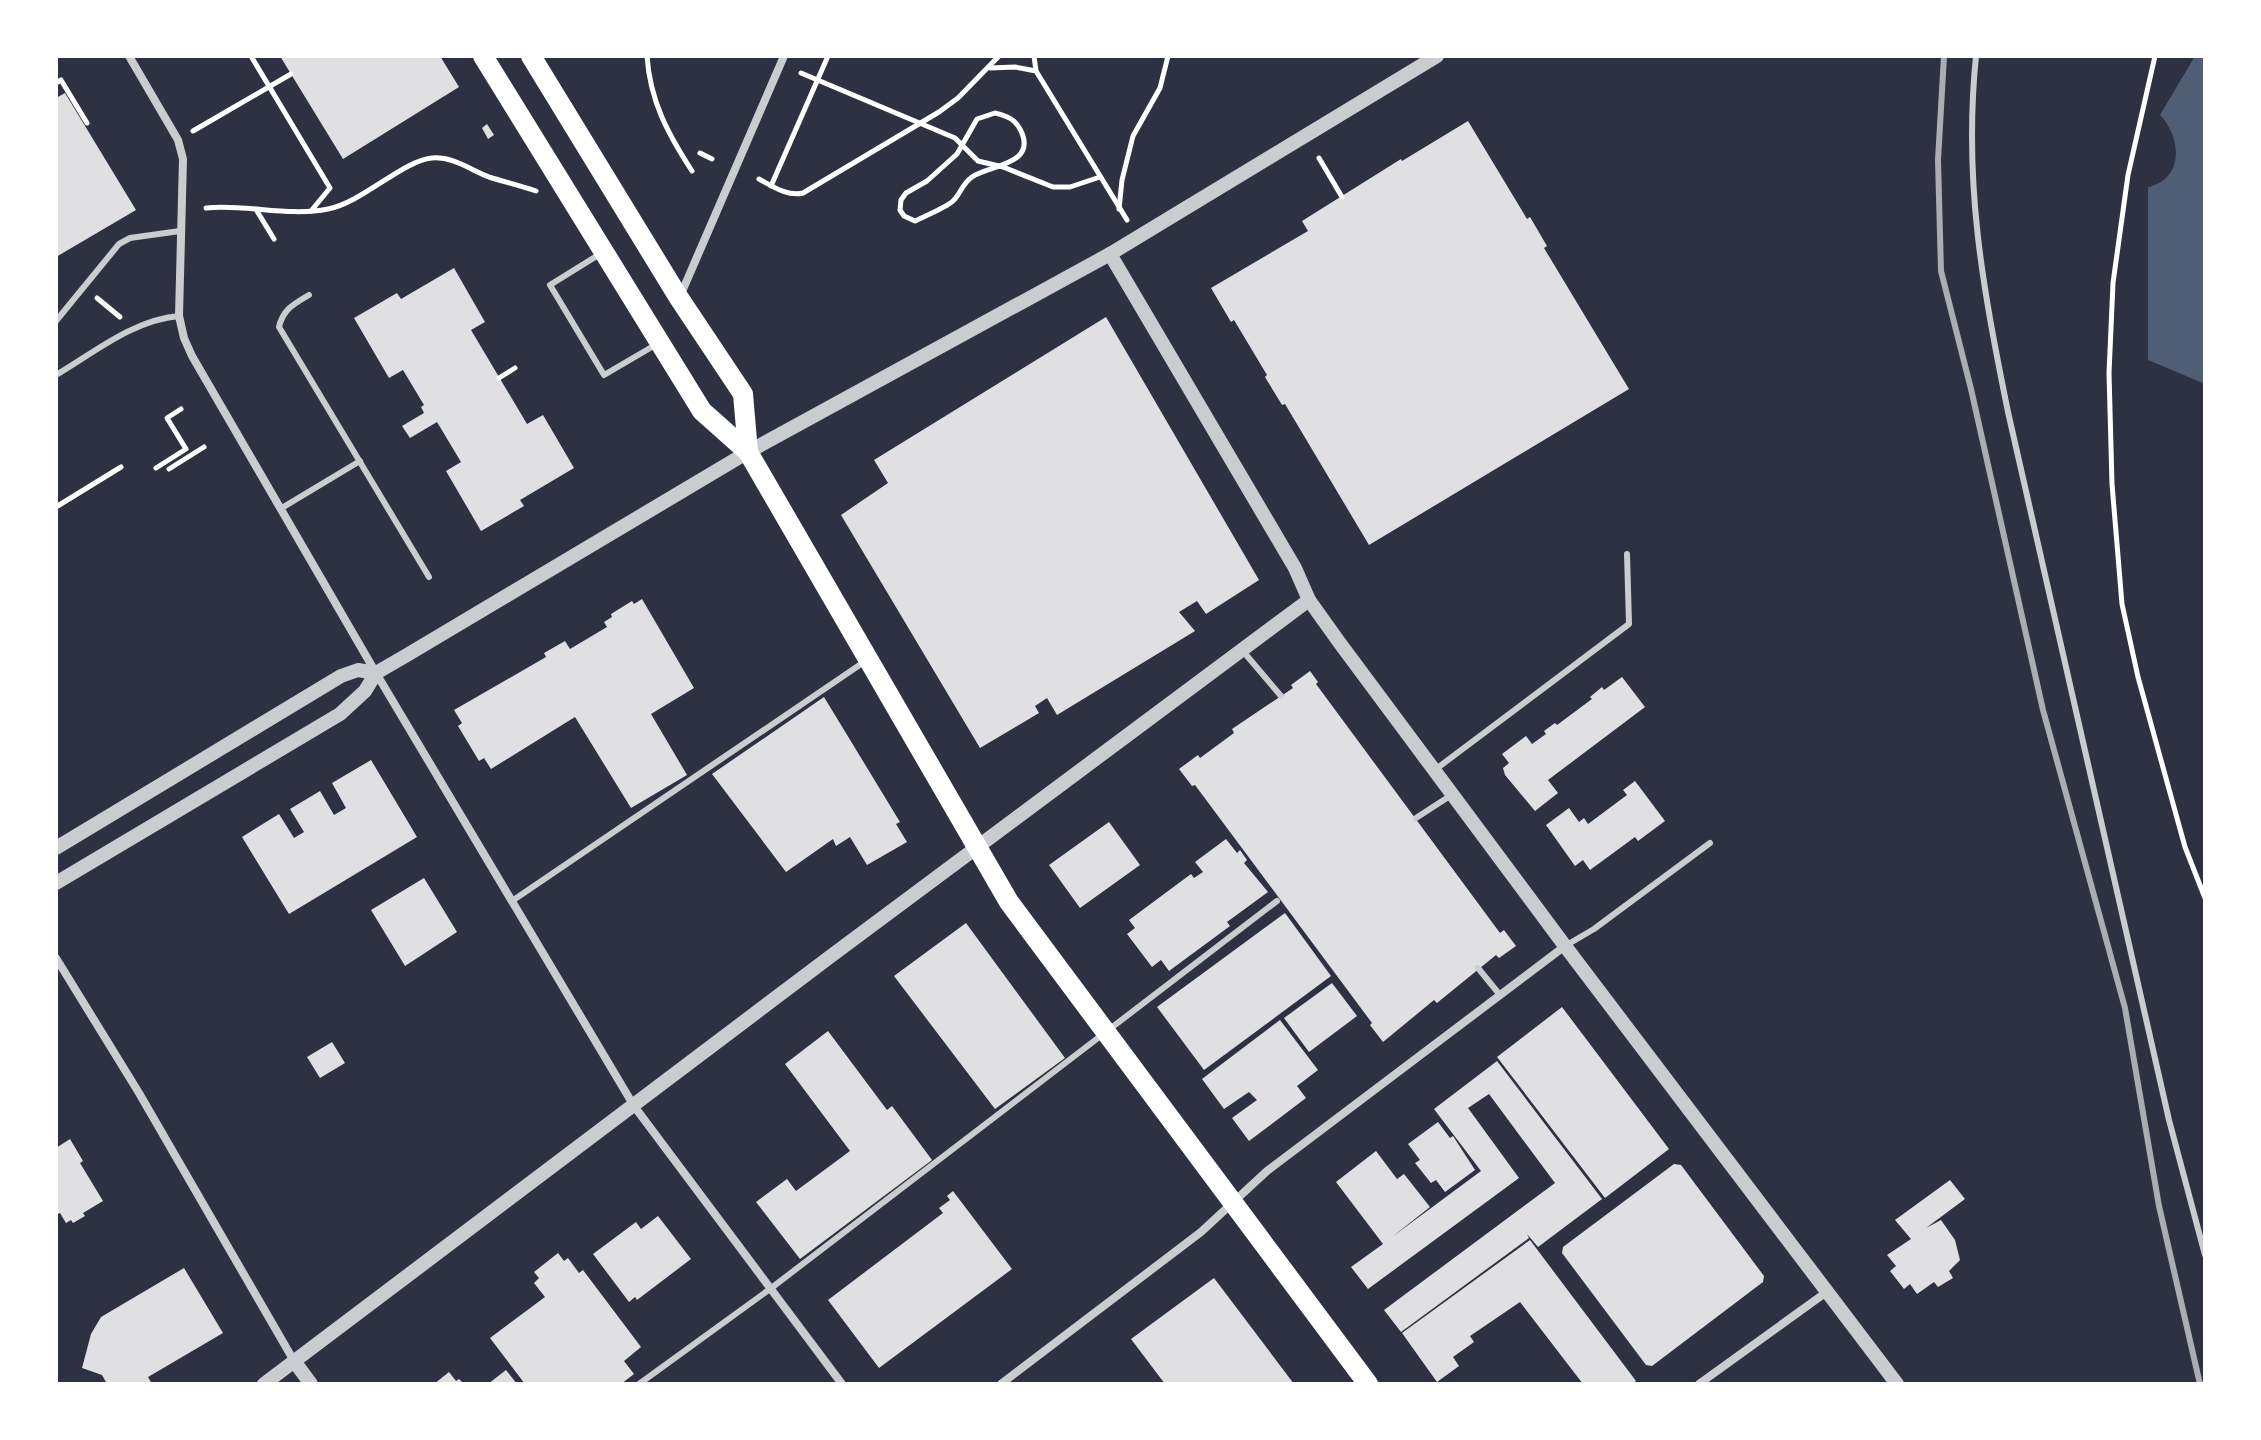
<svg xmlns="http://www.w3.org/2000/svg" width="2261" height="1440" font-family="Mulish,sans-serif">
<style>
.water{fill:#4f5d75}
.building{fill:#e0e0e3}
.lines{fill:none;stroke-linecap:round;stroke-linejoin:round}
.path{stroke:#fff;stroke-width:5}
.service{stroke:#caccd0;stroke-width:6}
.minor{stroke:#caccd0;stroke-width:8}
.tertiary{stroke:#caccd0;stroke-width:14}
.primary{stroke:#fff;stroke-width:20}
.rail{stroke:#abadb3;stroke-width:6}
</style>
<rect width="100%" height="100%" fill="#2d3142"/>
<!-- water -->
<path class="water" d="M2195 56H2205V384L2148 360V187C2184 179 2182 138 2160 115Z"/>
<!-- building -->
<g class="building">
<polygon points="280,56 440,56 459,87 343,159"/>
<polygon points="65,93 136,210 56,257 56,98"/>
<polygon points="1468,121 1527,219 1530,217 1547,246 1544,248 1629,389 1369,545 1285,404 1282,405 1265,377 1267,375 1234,320 1231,322 1211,288 1308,231 1302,221 1401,159 1402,161"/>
<polygon points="487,124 494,135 488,139 482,128"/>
<polygon points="454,268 485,322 471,330 527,424 543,415 574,468 520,500 524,506 481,531 446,471 461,462 437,422 410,438 402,426 424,413 421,407 424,405 403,370 389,378 354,318 397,293 401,299"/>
<polygon points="1106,317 1259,580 1206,614 1197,601 1179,612 1195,631 1057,715 1047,698 1035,706 1039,713 980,748 841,515 888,483 874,460"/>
<polygon points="642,599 694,688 651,714 687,775 631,808 575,717 491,769 484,758 479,761 458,726 462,723 454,710 546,657 544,653 565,641 570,649 607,627 604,622 612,617 611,614 632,601 634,604"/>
<polygon points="1310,671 1318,682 1316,684 1500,933 1504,930 1516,946 1499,958 1496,955 1437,1003 1434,1000 1383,1042 1370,1025 1372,1023 1195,785 1192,786 1179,769 1198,755 1200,758 1234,733 1232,729 1293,688 1291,685"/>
<polygon points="1622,677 1645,707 1548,780 1558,793 1535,811 1505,775 1503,768 1509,763 1502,754 1526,736 1532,744 1546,734 1544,731 1555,723 1557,725 1592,699 1590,697 1602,687 1604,690"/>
<polygon points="824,697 900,822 896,824 907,842 867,865 850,837 836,846 833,839 786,872 712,774"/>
<polygon points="371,760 417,837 289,914 242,837 279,814 294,838 304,832 290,809 320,791 334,815 346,808 332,783"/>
<polygon points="1635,781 1665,821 1638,841 1635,837 1590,870 1583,860 1575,866 1546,825 1569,808 1579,822 1584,818 1588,824 1627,795 1623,790"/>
<polygon points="1109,822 1140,865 1080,908 1049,865"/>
<polygon points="1226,839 1237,853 1240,850 1247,860 1244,863 1268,892 1227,922 1230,926 1169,971 1161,960 1152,967 1127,934 1135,928 1129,920 1191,874 1194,878 1203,872 1195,862"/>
<polygon points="424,878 457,932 405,966 371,910"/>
<polygon points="1285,913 1331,976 1204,1070 1157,1007"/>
<polygon points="966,923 1065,1058 995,1109 894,976"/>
<polygon points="1332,983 1357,1016 1309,1052 1284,1018"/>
<polygon points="1562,1007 1669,1149 1605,1198 1497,1057"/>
<polygon points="1280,1020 1318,1070 1297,1086 1306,1098 1249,1141 1232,1118 1257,1100 1249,1092 1224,1109 1202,1079"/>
<polygon points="828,1031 887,1110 892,1106 932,1160 800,1259 756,1202 787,1179 796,1191 850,1151 785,1064"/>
<polygon points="332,1042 345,1063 320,1078 307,1057"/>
<polygon points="1497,1061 1602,1199 1538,1247 1527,1234 1529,1238 1401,1332 1384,1310 1555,1183 1489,1094 1468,1108 1519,1178 1368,1289 1351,1267 1383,1244 1336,1182 1376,1151 1397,1179 1404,1174 1430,1207 1392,1237 1481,1171 1434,1109"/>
<polygon points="1438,1122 1450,1138 1453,1136 1475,1170 1445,1192 1436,1180 1431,1183 1415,1163 1420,1160 1408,1144"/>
<polygon points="70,1139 83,1161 80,1163 103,1201 83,1213 85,1216 73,1223 71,1220 66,1223 60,1213 56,1215 56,1148"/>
<polygon points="1674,1164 1681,1165 1764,1276 1763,1282 1652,1366 1646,1365 1562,1253 1563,1247"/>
<polygon points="1950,1180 1965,1199 1926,1228 1941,1220 1955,1240 1960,1260 1949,1271 1953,1278 1938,1287 1934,1282 1917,1294 1910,1284 1904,1289 1890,1271 1896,1266 1887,1255 1911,1239 1895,1220"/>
<polygon points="953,1191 1012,1269 879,1368 828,1300 943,1213 939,1208 950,1200 947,1196"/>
<polygon points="658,1216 691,1259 637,1300 635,1297 629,1302 593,1254 636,1222 641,1229"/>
<polygon points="1530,1240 1636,1381 1631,1384 1583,1384 1520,1302 1470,1336 1474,1342 1453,1357 1459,1366 1437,1382 1402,1333"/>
<polygon points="558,1253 564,1261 568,1258 579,1273 583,1270 641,1347 624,1361 634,1374 621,1384 525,1384 490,1338 545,1297 534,1283 539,1278 534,1272"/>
<polygon points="184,1268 223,1333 148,1377 152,1384 107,1384 102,1375 82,1368 91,1334 101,1317"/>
<polygon points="1214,1278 1294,1384 1165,1384 1131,1339"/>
<polygon points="506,1370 517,1384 488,1384"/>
<polygon points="449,1372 456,1381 459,1379 464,1384 434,1384"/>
</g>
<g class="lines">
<!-- path -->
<g class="path">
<polyline points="251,56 330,188 311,211"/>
<path d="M647 56C650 101 668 134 692 171"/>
<polyline points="1034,56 1036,71"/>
<polyline points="2155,56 2128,175 2113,283 2109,373 2112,484 2122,604 2138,677 2185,847 2205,898"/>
<polyline points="990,68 1015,67 1036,71 1127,220"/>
<polyline points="801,73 955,138 978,161 1003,167 1053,187 1070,187 1100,177"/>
<polyline points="56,83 61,80 87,123"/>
<path d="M995 113C1006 116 1014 118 1020 129 1039 165 989 165 972 177 962 184 961 193 953 201 947 207 923 217 915 221L904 216 900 210 901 200 906 193 927 181 957 154 977 119Z"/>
<polyline points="193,131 291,74"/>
<polyline points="700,153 712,159"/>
<polyline points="1319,158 1342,197"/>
<path d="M759 179C772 186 788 197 803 193L939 112 958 98 999 56"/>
<polyline points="771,186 828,56"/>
<path d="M206 208C247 204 288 217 328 209 363 202 402 161 432 158 452 156 471 170 489 177 505 182 521 186 536 191"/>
<polyline points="1119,209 1122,180 1133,136 1160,88 1168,56"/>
<polyline points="257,211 274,239"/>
<polyline points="97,298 120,317"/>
<polyline points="499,378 515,368"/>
<polyline points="156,468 186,449 167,418 181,409"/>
<polyline points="169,469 204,447"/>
<polyline points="56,507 121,467"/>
</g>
<!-- service -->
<g class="service">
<path d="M1976 56C1963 183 1983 288 2008 412L2169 1120 2205 1255"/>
<polyline points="600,254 550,285 604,375 657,344"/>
<path d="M309 295C294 304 283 309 279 327L429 577"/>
<polyline points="56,321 119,244 130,238 180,231"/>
<path d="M56 375C95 352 133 320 179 316"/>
<polyline points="280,509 360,461"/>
<polyline points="1242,650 1281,696"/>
<polyline points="1436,769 1629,624 1627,554"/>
<polyline points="1416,818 1453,794"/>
<polyline points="512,901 864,662"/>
<polyline points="1565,946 1594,929 1710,843"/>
<polyline points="1478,968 1500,995"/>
<polyline points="639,1384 770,1289 1277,901"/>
</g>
<!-- minor -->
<g class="minor">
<polyline points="129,56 178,140 183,159 179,316 184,338 192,356 376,673 634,1106 842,1384"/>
<polyline points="681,294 784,56"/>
<polyline points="56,958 139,1093 294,1361"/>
<polyline points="1001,1384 1201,1232 1267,1171 1565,946"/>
<polyline points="1699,1384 1828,1291"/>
</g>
<!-- tertiary -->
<g class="tertiary">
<polyline points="1110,254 1295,568 1309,600 1339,642 1565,946 1897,1384"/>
<polyline points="56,848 341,676 358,670 376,673"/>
<polyline points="56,883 340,714 365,691 376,673 407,655 748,452 1110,254 1437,56"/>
<polyline points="294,1361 311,1384"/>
<polyline points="264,1384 831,956 1309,600"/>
</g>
<!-- primary -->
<g class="primary">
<polyline points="483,56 702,411 748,452 1009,902 1368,1384"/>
<polyline points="531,56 679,298 743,394 748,452"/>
</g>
<!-- rail -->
<polyline class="rail" points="1944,56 1938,160 1941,271 1971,389 2043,710 2125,1008 2159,1206 2200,1384"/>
</g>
<!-- border -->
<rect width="2261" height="1440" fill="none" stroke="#ffffff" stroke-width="116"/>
</svg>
